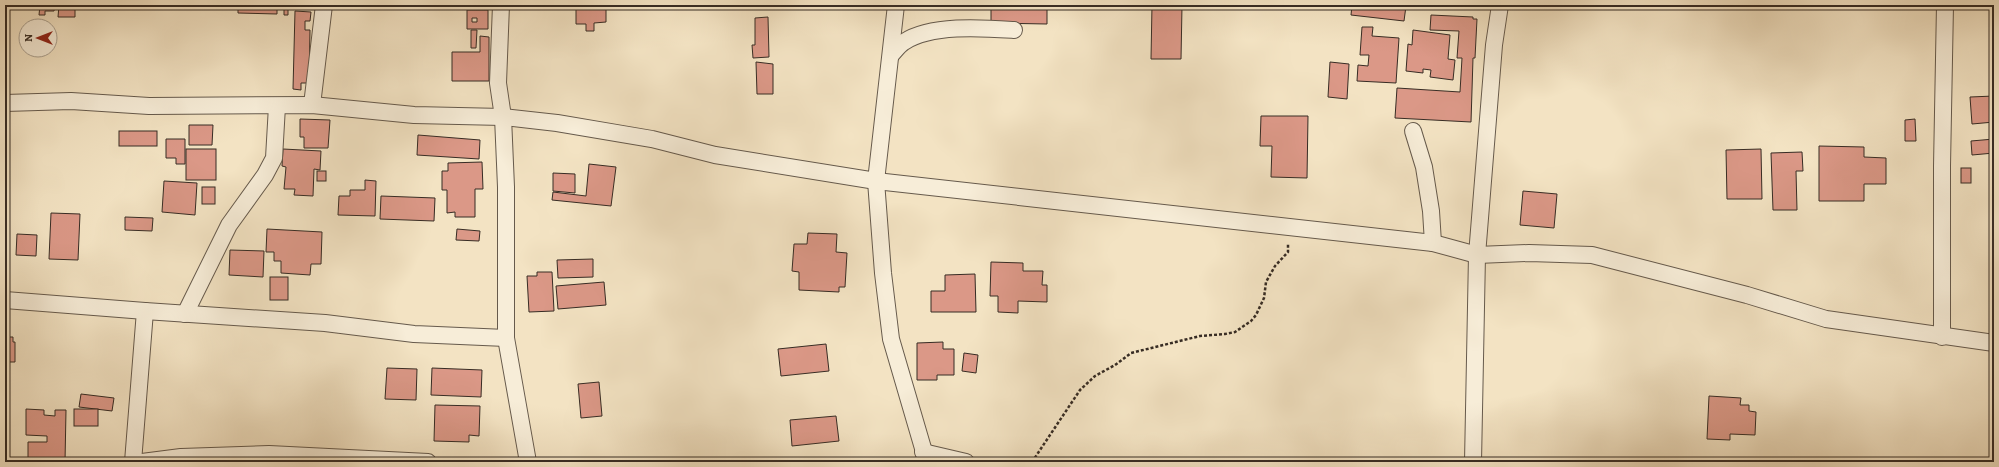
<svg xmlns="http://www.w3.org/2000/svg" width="1999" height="467" font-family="Alegreya,serif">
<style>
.building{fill:#db9887;stroke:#372c24;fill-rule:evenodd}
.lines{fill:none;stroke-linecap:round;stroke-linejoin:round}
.minor-casing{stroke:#665a4c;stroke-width:18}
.path{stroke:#372c24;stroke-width:2.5;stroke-dasharray:3 2;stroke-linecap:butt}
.minor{stroke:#f7edd8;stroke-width:16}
</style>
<rect width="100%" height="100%" fill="#f3e3c3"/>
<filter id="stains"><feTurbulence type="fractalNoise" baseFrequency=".005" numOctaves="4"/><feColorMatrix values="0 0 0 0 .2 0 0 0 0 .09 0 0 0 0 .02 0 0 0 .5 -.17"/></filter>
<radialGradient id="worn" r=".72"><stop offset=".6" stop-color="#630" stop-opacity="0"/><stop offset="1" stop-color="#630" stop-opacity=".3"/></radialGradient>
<!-- building -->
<g class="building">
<polygon points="40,5 55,5 54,11 45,11 45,15 39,15"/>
<polygon points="59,5 83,5 82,8 75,8 75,17 58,17"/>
<polygon points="238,5 288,5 288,15 284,15 284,8 277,8 277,14 238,13"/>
<polygon points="576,5 600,5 600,8 606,7 606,22 594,23 594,31 586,31 586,24 576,24"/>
<polygon points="991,5 1047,5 1047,24 991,23"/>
<polygon points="1152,5 1182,6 1181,59 1151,59"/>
<polygon points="1352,5 1406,6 1404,21 1351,15"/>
<path d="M467 10H488V29H467ZM472 18H477V22H472Z"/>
<polygon points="295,11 311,12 310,21 305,21 305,30 310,30 309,83 301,83 301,90 293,89"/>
<polygon points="1431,15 1473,17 1473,19 1477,19 1475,58 1473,58 1471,122 1395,118 1397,88 1460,92 1462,58 1457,58 1459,31 1430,30"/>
<polygon points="768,17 769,57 753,58 752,45 755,45 755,18"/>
<polygon points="1362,27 1373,27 1372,36 1399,38 1396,83 1357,81 1358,65 1368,66 1369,55 1360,55"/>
<polygon points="471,30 477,30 476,48 471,48"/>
<polygon points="1413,30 1450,35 1448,59 1455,60 1453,80 1430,77 1431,70 1423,69 1423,73 1406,71 1408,44 1412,45"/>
<polygon points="480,36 489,37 489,81 452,81 452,52 480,52"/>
<polygon points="756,62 773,64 773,94 757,94"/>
<polygon points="1330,62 1349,64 1347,99 1328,97"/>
<polygon points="1994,96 1994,122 1972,124 1970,97"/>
<polygon points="1261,116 1308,116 1307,178 1271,177 1272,146 1260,146"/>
<polygon points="300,119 330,120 328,148 304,148 304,137 300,137"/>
<polygon points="1915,119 1916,141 1905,141 1905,120"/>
<polygon points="189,125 213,125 212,145 189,145"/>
<rect x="119" y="131" width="38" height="15"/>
<polygon points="418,135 480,140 479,159 417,155"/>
<polygon points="166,139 185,139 185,164 176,164 176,158 166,158"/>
<polygon points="1994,139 1994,153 1972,155 1971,141"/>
<polygon points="1819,146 1864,147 1864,157 1886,158 1886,184 1864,184 1864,201 1819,201"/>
<rect x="186" y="149" width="30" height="31"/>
<polygon points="283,149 321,151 320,170 314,169 313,196 294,195 295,189 284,189 286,167 282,166"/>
<polygon points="1761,149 1762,199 1727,199 1726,150"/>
<polygon points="1802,152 1803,171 1796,171 1797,210 1773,210 1771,153"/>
<polygon points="482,162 483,189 475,189 475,217 455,217 455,212 447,213 447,190 442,190 442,171 448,171 448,163"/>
<polygon points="589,164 616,167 611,206 552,200 553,192 586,196"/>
<rect x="1961" y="168" width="10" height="15"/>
<rect x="317" y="171" width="9" height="10"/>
<polygon points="553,173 575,174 575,193 553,191"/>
<polygon points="365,180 376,181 375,216 338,215 339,196 350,196 350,190 365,190"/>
<polygon points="164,181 197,183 195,215 162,212"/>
<rect x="202" y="187" width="13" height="17"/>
<polygon points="1523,191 1557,194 1554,228 1520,225"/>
<polygon points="381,196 435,198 434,221 380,219"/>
<polygon points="51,213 80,214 78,260 49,259"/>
<polygon points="125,217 153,218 152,231 125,230"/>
<polygon points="267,229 322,232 321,264 311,264 310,275 281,273 281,261 274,261 274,252 266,252"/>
<polygon points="457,229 480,231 479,241 456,240"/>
<polygon points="808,233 837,234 836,252 847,253 845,287 839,287 839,292 799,290 799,272 792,271 794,244 807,244"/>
<polygon points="17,234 37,235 36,256 16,255"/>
<polygon points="230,250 264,251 263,277 229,275"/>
<polygon points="593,259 593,277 558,278 557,260"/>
<polygon points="991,262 1023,263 1023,271 1043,271 1042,285 1047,285 1047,302 1018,301 1018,313 998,312 998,296 990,296"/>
<polygon points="537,272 552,272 554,311 529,312 527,276 537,276"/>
<polygon points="975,274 976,312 931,312 931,291 945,291 945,275"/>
<rect x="270" y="277" width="18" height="23"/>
<polygon points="604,282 606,305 558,309 556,286"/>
<polygon points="5,337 13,337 13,342 15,342 15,362 8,362 8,368 5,368"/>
<polygon points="943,342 943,349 954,349 954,375 937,375 937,380 917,380 917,343"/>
<polygon points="826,344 829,371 781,376 778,349"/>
<polygon points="964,353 978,355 976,373 962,371"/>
<polygon points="387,368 417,369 416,400 385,399"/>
<polygon points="432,368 482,370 481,397 431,395"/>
<polygon points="599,382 602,416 581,418 578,384"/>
<polygon points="81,394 114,398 112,411 79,407"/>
<polygon points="1709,396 1741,398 1740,405 1749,405 1749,411 1756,412 1755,435 1730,434 1730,440 1707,439"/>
<polygon points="435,405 480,406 479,436 469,435 469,442 434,441"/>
<polygon points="26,409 44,410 44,415 55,416 55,410 66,410 65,462 28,462 28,442 47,442 47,436 26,435"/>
<rect x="74" y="409" width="24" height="17"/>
<polygon points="836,416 839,441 792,446 790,420"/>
</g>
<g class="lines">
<!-- minor casing -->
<g class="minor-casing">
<g id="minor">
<polyline points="501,5 498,83 503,117 506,187 506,338 528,462"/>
<polyline points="896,5 876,181 883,273 891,339 927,462"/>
<path d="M891 55C895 51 899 45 904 42 931 24 984 28 1014 30"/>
<polyline points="5,103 71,101 149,106 312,105 414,115 503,117 557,123 652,139 715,155 876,181 1433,243 1477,255 1529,253 1592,255 1747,295 1826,319 1994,343"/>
<polyline points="312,105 324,5"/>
<polyline points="1413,131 1424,167 1431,211 1433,243"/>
<polyline points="5,300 145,311 325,323 414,334 506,338"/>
<polyline points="185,314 229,225 265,175 274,158 277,106"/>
<polyline points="1942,337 1942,166 1945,5"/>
<polyline points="923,452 966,462"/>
<polyline points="133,462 145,311"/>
<polyline points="142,462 181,457 269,454 428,462"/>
<polyline points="1473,462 1477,255 1494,45 1500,5"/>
</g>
</g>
<!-- path -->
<polyline class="path" points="1032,462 1080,390 1095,376 1115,365 1131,353 1200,336 1225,334 1235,332 1251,321 1256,315 1264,298 1266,282 1275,266 1288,252 1288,243"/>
<!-- minor -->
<use href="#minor" class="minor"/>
</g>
<!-- margin -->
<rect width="1999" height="467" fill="none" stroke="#f3e3c3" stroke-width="20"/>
<rect x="6" y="6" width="1987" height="455" fill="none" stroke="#372c24" stroke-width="2"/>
<rect x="10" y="10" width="1979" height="447" fill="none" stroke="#372c24"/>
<!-- north arrow -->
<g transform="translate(38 38) rotate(270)"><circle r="19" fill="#f7edd8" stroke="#aaa090"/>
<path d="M0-3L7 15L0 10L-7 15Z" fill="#8f2418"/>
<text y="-6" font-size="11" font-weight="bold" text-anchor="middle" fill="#372c24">N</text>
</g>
<rect width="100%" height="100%" filter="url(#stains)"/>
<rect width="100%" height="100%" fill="url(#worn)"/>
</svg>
